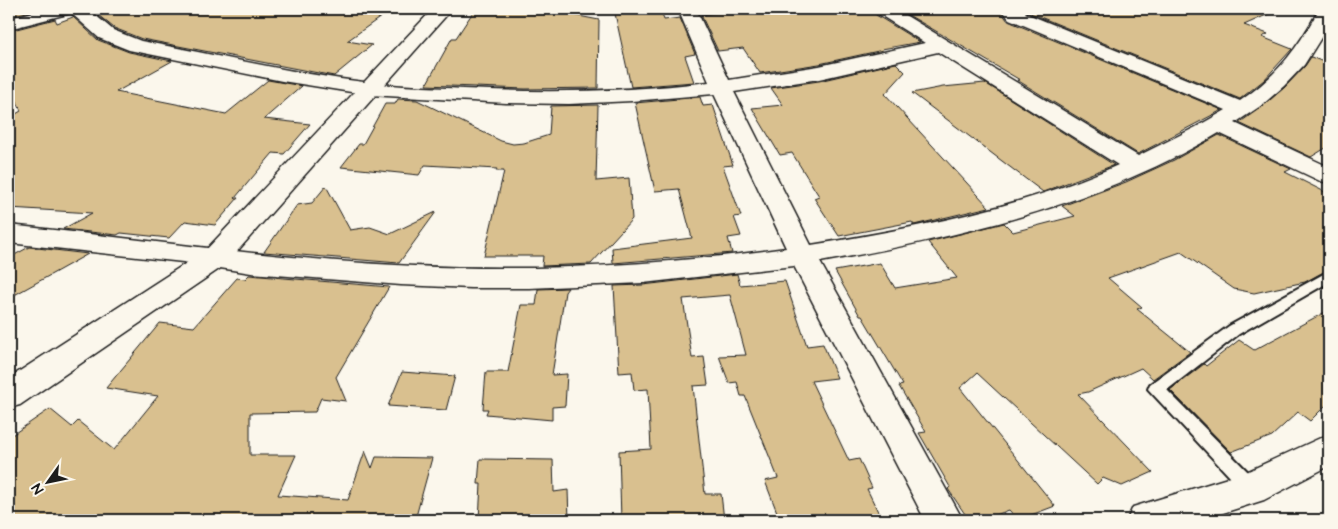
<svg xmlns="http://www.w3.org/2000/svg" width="1338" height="529" font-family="'Architects Daughter',sans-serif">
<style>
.building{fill:#d9c08f;stroke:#1c1c1c}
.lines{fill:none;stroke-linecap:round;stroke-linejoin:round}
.service-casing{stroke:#1c1c1c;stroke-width:4}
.minor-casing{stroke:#1c1c1c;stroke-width:3}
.tertiary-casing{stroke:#1c1c1c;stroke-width:3}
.service{fill:#fbf7ec;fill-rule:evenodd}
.minor{fill:#fbf7ec;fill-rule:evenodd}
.tertiary{fill:#fbf7ec;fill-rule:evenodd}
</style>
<rect width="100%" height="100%" fill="#fbf7ec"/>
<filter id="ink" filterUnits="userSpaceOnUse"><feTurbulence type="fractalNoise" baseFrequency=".02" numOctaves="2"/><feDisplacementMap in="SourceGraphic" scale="10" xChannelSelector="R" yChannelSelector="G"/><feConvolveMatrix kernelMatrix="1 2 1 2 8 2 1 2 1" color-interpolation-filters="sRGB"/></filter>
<g filter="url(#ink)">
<!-- building -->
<g class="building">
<polygon points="9,9 40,9 9,16"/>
<polygon points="95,9 392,9 347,41 372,45 334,76 142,39 114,28 92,10"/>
<polygon points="475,9 540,12 543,9 599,20 598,88 525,89 426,85 452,38 456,38"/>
<polygon points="614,9 661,9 664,20 680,18 695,54 685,56 694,82 631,87"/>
<polygon points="740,9 872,9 876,15 920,42 882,49 883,50 819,64 760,73 743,48 718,51 701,15"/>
<polygon points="898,9 1004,9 1002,13 1008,21 1222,110 1138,154 1017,80 1020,80"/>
<polygon points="1030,9 1280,9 1244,25 1268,34 1262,37 1292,49 1264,80 1240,99 1028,12"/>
<polygon points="73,17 98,40 129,52 172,61 116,92 226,114 268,80 302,86 264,119 310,124 284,154 273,153 235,198 238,198 215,225 185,221 169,238 121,233 117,235 63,229 92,213 9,208 9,118 21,111 9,83 9,31 55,19 57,23"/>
<polygon points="1311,57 1329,64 1329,146 1311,157 1239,123 1263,106 1285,87 1305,66"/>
<polygon points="896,63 905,72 885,94 989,207 914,225 912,222 839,236 814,198 819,196 792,153 780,155 752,108 783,105 771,88 819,81"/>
<polygon points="985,83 1114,165 1043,192 912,93 943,87"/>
<polygon points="700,97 703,106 713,105 733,165 723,166 741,216 734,217 741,236 728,238 732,253 613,263 612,248 692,238 679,189 655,191 635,103"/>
<polygon points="398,99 417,100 501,141 513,144 524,143 549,135 551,106 598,105 596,181 629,178 632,219 591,264 542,266 543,256 484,256 504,171 496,171 497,169 425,165 419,175 341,167 359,144 363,144 385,104 395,104"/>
<polygon points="1219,135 1291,169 1285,172 1329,194 1329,269 1305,282 1254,293 1234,289 1181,252 1108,278 1142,307 1137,309 1190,352 1153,379 1141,368 1088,392 1078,394 1153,472 1122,486 1103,478 1097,484 977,373 960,388 1055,506 1018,520 1009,510 983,520 969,520 948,489 950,487 919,433 926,432 899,386 903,385 862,316 860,316 835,271 880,263 895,288 957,278 928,242 1004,223 1013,232 1075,216 1062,206 1126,182 1174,160"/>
<polygon points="326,186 350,230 370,227 390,234 436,212 399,263 264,252 297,205 312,203"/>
<polygon points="29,247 88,254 9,298 9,258"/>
<polygon points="737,274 740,285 785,281 807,346 823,344 837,378 811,381 849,461 859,459 872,488 867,489 882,520 780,520 765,481 778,478 745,396 741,396 737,382 729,383 719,356 746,355 730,295 683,299 692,358 704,357 708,385 693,386 705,494 721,494 724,520 621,520 619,451 651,449 648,389 634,390 632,372 619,373 614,286 643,285"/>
<polygon points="249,275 389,287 336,377 346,401 321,398 315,412 250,413 250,455 296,455 278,495 348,500 365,451 372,468 376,457 432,458 415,520 9,520 9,437 50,409 72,427 78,421 114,450 158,396 106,388 160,323 194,327 237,278 245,279"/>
<polygon points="568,288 565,292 552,375 567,374 565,406 552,407 552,420 486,414 488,409 483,409 486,372 508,372 521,305 536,305 538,289"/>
<polygon points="1329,310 1329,402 1310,421 1298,412 1272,436 1231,452 1170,390 1204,364 1206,366 1239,340 1254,350"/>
<polygon points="402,372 455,376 446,410 388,406"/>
<polygon points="480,459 553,460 554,492 568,490 569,520 479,520 481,484 478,484"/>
</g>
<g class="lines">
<!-- service casing -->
<g class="service-casing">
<polygon id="service" points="1329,271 1329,282 1239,334 1167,390 1257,481 1260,487 1257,493 1251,495 1245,493 1148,389 1150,384 1229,326"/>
</g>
<!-- minor casing -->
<g class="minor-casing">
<path id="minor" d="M47 9H88L113 30 141 41C218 55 294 74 372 83 402 87 433 87 463 89 545 93 627 92 709 82L678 9H696L729 80 819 66 925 43 877 13 874 9H895L1138 156 1196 127 1226 110 1009 19 1004 12 1006 9H1028L1025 13 1240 101C1277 76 1299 47 1319 9H1329V25L1304 65 1284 86 1262 105 1235 123 1329 167V183L1320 181 1219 133C1098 205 958 237 820 262L963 520H925L794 266 643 283 529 288H471L401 285 251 273 183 262 9 243V225C144 239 279 260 414 266 538 272 663 265 786 248L714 94 632 101 569 104 506 103 370 95 282 81 129 50 99 38 71 13 9 29V18ZM938 52 1118 165C1021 208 915 228 811 245L734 92 819 79Z"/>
</g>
<!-- tertiary casing -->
<g class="tertiary-casing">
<g id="tertiary">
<polygon points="433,9 452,9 225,265 20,405 9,408 9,378 205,251"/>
<polygon points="1329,434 1329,466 1264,500 1201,520 1127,520 1133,507 1244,473"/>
</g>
</g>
<!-- service -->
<use href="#service" class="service"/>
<!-- minor -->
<use href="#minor" class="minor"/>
<!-- tertiary -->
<use href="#tertiary" class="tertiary"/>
</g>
</g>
<!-- margin -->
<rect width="1338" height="529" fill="none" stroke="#fbf7ec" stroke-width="30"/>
<rect x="15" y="15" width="1308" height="499" fill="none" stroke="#1c1c1c" stroke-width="2" filter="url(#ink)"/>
<!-- north arrow -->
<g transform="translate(48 482) rotate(237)" stroke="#fbf7ec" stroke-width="4" paint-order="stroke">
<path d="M0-4L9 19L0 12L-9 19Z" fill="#1c1c1c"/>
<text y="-8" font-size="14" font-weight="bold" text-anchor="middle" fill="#1c1c1c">N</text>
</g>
</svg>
